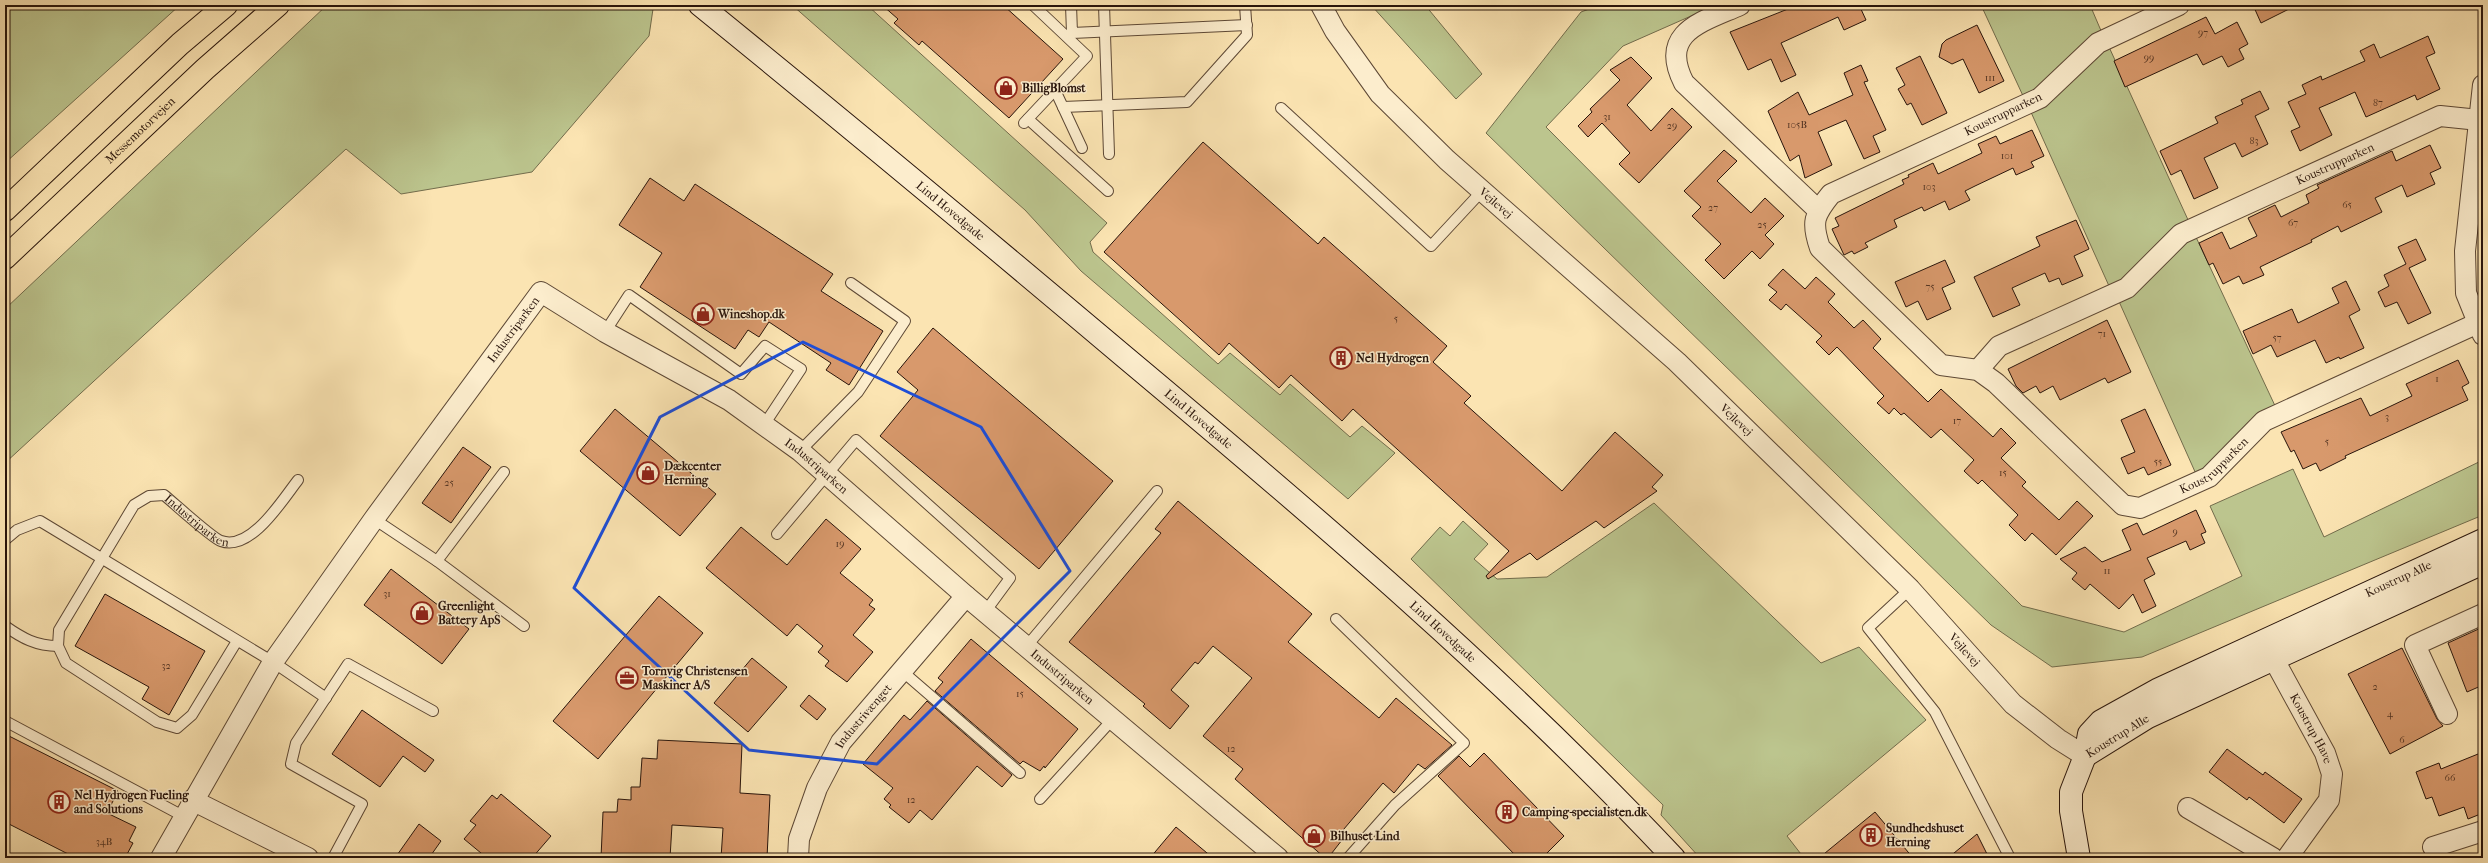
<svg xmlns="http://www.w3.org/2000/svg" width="2488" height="863" font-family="'IM FELL French Canon',serif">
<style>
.green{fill:#bcc58e;stroke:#726c4c}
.building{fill:#d8996c;stroke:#28140b}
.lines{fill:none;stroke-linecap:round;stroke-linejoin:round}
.lane-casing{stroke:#5d4835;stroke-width:12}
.street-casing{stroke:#5d4835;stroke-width:22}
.secondary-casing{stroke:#28140b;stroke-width:24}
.highway-casing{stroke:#28140b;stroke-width:24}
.lane{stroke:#fcedcd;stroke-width:10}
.street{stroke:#fcedcd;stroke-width:20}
.secondary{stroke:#fcedcd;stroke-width:22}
.highway{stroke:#fbe4b2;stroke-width:22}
.marked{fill:none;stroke:#1d4ed8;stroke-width:3;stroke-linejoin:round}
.labels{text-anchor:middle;stroke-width:3;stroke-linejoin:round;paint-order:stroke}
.number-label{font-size:10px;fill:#543523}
.poi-label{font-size:12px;font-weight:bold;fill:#28140b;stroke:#fcedcd;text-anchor:start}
.street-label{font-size:12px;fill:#28140b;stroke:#fcedcd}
</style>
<rect width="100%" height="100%" fill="#fbe4b2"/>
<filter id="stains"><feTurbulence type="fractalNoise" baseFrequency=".005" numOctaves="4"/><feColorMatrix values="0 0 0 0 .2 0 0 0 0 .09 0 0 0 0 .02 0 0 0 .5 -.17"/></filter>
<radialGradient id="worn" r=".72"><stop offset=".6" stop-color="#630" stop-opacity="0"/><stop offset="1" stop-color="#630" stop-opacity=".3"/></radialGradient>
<!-- green -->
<g class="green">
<polygon points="5,5 180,5 5,163"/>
<polygon points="327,5 649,5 653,9 649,36 532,172 401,194 346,149 5,463 5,309"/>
<polygon points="792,5 867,5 1107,223 1090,242 1093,252 1218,364 1230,353 1280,395 1290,384 1350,437 1362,426 1395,453 1348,499 1081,271 1025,210"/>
<polygon points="1371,5 1425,5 1482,74 1456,99"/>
<polygon points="1600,5 1716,5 1623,46 1546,127 2022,606 2124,632 2242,576 2210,506 2293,469 2324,537 2483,460 2483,515 2142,657 2052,667 1991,625 1486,133 1581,12"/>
<polygon points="1981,5 2090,5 2102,33 2024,98"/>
<polygon points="2109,47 2189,222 2121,280 2109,286 2030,110"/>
<polygon points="2195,235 2277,410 2204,470 2196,474 2117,297"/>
<polygon points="1654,503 1821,663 1859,647 1926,720 1787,836 1804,858 1700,858 1661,815 1663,805 1411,559 1440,527 1450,536 1463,521 1488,544 1474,559 1497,579 1547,577"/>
</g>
<!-- building -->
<g class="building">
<polygon points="882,5 1003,5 1063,59 1009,118 922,41 919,45 894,23 898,19"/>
<polygon points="1798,5 1865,5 1860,7 1866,20 1844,30 1838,17 1781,43 1796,75 1781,82 1771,59 1748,70 1730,32"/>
<polygon points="2253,5 2297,5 2261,23"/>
<polygon points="2206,17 2215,34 2237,22 2248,44 2239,49 2244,59 2228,67 2222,56 2203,65 2197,54 2125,87 2114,61"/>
<polygon points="1977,25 2004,81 1979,93 1963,59 1952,64 1939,57 1942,44 1946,40"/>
<polygon points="2428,36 2435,53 2426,57 2440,89 2417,100 2415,95 2366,117 2355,92 2333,102 2319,108 2332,135 2300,151 2291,131 2300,127 2288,102 2306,94 2302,85 2321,76 2322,80 2365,61 2360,51 2374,44 2380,58"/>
<polygon points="1920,56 1947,113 1922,125 1911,103 1907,105 1898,89 1905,85 1896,68"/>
<polygon points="1631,57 1652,78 1627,105 1651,131 1672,108 1692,127 1639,183 1619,164 1630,153 1602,123 1588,137 1578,126 1592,112 1590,109 1620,80 1610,70"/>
<polygon points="1861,65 1868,81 1864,82 1886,130 1873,136 1880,152 1864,159 1846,120 1818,132 1832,165 1805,178 1799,155 1790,161 1768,111 1798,92 1809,115 1853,95 1844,73"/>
<polygon points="2260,91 2269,109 2255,116 2268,144 2242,157 2235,143 2204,158 2218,188 2194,199 2181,170 2171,175 2160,151 2218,123 2215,117 2243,104 2241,100"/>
<polygon points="2032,130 2044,156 2031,162 2034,167 2016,175 2013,168 1975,186 1965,191 1970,200 1949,210 1945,201 1924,211 1922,207 1894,220 1897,227 1865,243 1868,247 1854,254 1852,251 1844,255 1832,229 1839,226 1835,218 1904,184 1902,180 1909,177 1908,175 1933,163 1938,174 1982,153 1978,144 1996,136 2000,144"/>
<polygon points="1203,142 1318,244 1324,237 1447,346 1433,362 1471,396 1464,403 1562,491 1615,432 1663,475 1652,487 1657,491 1604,528 1596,521 1537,560 1530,553 1488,579 1486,576 1509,551 1353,409 1342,421 1291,375 1279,388 1229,343 1219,355 1104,252"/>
<polygon points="2430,145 2441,168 2430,173 2435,184 2407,197 2402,185 2375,198 2382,212 2341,232 2338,226 2311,240 2312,242 2260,267 2264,275 2243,284 2239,276 2223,284 2213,263 2209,265 2199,243 2222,232 2230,249 2257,236 2248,218 2275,205 2281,217 2309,203 2306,195 2319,188 2317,185 2392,151 2396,161"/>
<polygon points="1724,150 1737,161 1717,181 1751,213 1765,198 1784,216 1765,235 1774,244 1760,259 1752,251 1724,279 1705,260 1721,244 1692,216 1701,207 1684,191"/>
<polygon points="650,178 684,201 695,184 833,274 821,291 883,331 849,385 826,370 831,363 769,322 759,337 748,330 735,349 640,287 662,253 619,225"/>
<polygon points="2076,220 2089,249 2074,256 2083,276 2062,285 2059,278 2049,282 2045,273 2012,288 2020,305 1993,317 1974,277 2040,246 2036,237"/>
<polygon points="2416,239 2426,260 2409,268 2431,313 2408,324 2397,302 2385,307 2378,292 2389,286 2384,275 2406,264 2398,247"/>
<polygon points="1945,260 1955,282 1942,288 1951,309 1927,320 1918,301 1906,307 1895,282"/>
<polygon points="1783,269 1805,289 1816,277 1835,294 1828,302 1854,328 1863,320 1881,339 1873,348 1928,402 1941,389 1993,437 2001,428 2016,443 2001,458 2026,482 2022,486 2059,520 2077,501 2093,516 2056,555 2032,533 2025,541 2009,525 2018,515 1982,480 1978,484 1964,471 1974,460 1941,429 1931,438 1904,413 1901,415 1894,408 1889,414 1877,403 1884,396 1837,347 1829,355 1816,342 1822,336 1786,304 1781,310 1769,300 1777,292 1768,285"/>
<polygon points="2346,281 2360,310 2349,316 2364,348 2340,359 2339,357 2326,363 2315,340 2277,357 2271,345 2253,354 2243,331 2292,309 2298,323 2339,303 2332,288"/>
<polygon points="2107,320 2131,372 2108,383 2105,378 2060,400 2053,386 2040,393 2036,386 2023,393 2016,386 2008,369"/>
<polygon points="933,328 1113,481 1039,569 880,436 918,390 897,372"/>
<polygon points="2458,360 2469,383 2462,387 2468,400 2345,456 2346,458 2320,471 2316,463 2303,469 2294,450 2291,452 2281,432 2361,398 2370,416 2412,396 2406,384"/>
<polygon points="615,409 716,494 680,536 580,451"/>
<polygon points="2145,409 2171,465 2148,475 2144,467 2128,474 2121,458 2135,452 2121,420"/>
<polygon points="463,447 491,467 451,523 422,503"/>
<polygon points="1178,501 1312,614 1288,642 1379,718 1396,698 1452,745 1425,769 1418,764 1394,793 1383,783 1338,836 1342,840 1328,858 1325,858 1235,779 1243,769 1203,736 1252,678 1213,646 1198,664 1195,662 1171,690 1189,706 1170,729 1143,706 1145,704 1069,642 1161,533 1155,529"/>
<polygon points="2196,510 2206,532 2201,534 2205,543 2190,550 2186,541 2147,558 2155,574 2144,580 2156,606 2142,613 2133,594 2119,609 2090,584 2085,590 2072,579 2077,573 2060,559 2085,547 2102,562 2131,550 2122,530 2137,523 2143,535"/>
<polygon points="826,519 861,549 840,573 873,600 869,605 875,609 853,635 873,652 847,682 825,666 829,661 818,652 823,646 797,624 787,636 706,568 741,527 787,565"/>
<polygon points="391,569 469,629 442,664 364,605"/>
<polygon points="105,594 205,651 169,715 142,699 149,687 75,646"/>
<polygon points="659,596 703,633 598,759 553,721"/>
<polygon points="2483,627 2483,685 2467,692 2448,643"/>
<polygon points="971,639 1078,729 1045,768 1044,766 1040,771 1023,761 1020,764 935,691 943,682 938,678"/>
<polygon points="2402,648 2437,719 2443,726 2390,754 2348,674"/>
<polygon points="752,658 787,687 748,732 714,703"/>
<polygon points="809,695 826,709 817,720 800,706"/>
<polygon points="927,701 1012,775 1002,787 977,766 932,820 920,810 909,823 889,807 891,805 884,799 893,788 863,764 904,715 910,720"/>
<polygon points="362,710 434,760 425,772 403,756 380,787 332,754"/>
<polygon points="5,734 118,791 107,813 136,827 129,841 133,843 125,858 76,858 5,822"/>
<polygon points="658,740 742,744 740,793 770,795 767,858 721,858 723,828 672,825 670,858 601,858 603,812 617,812 618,799 631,800 631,787 640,787 642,758 657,759"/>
<polygon points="2227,749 2263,775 2265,772 2302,799 2284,823 2249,797 2247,800 2209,772"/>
<polygon points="2483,752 2483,813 2468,819 2464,807 2439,816 2432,797 2426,799 2416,772 2439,763 2441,769"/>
<polygon points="1484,753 1564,836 1542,858 1518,858 1438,776 1459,756 1470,767"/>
<polygon points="501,794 551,836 532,858 487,858 464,839 476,825 470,821 492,795 497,799"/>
<polygon points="1875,812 1913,858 1819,858"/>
<polygon points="419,824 441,841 429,858 395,858"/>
<polygon points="1176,827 1213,858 1150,858"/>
<polygon points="1977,834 1989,858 1948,858"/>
</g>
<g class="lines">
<!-- lane casing -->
<g class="lane-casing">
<g id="lane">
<polyline points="1071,5 1072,33 1247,25"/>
<polyline points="1104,5 1109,154"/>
<polyline points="1055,90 1082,148"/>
<polyline points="1063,107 1187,102 1247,35 1245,5"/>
<polyline points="1281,108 1431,246 1482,191"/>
<polyline points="1028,119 1108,191"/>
<polyline points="1024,123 1087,56 1033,5"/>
<polyline points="605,332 629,295 741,374 765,346 801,369 764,425"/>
<polyline points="800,451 858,392 905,321 851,283"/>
<polyline points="374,519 437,561 524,626"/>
<polyline points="777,534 856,440 1010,578 985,612"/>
<polyline points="5,540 17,530 40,521 273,662 326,698"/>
<polyline points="437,561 504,472"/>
<polyline points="1910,589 1868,628 1935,712 2010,858"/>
<polyline points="1336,619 1464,743 1395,805 1348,858"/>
<path d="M5 626C22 638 36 646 58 646"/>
<path id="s1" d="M237 641 192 715 177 728 157 722 66 663 58 646 59 630 134 505 149 496 164 495C175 504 212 538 221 541 251 552 283 499 298 480"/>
<polyline points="1026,647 1157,491"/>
<polyline points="902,671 1020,773"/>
<polyline points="5,721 183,816"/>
<polyline points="1040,799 1112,720"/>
<polyline points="333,858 362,804 291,764 296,743 348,664 433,711"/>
</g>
</g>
<!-- street casing -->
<g class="street-casing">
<g id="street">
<path id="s2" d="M1321 5 1335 31 1380 94 1447 160 1677 362 1910 589 2013 704 2058 739 2085 756"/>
<path d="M1740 5C1702 22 1658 32 1684 83L1818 210"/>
<path id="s3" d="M2179 5 2098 43 2040 98 1831 194C1814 215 1811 222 1820 248L1941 365 1978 370 1996 383 2123 505 2140 508 2209 477 2264 421 2478 323"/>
<polyline points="2483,85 2465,251 2466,293 2483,335"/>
<path id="s4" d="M1978 370 1999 346 2127 288 2181 234 2440 116 2479 120"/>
<path id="s5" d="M2266 645 2325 753 2332 774 2329 800 2287 858"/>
<polyline points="2447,714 2415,645 2483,614"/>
<polyline points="192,800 308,858"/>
<polyline points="2188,808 2273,858"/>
<polyline points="2433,847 2483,831"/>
<path id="s6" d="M161 858 273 662 374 519 541 292 605 332 729 400 800 451 966 596 1278 858"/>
<path id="s7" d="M798 858 799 839 817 788 841 742 966 596"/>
</g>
</g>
<!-- secondary casing -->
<g class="secondary-casing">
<g id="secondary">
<path id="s8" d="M700 5C843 121 985 239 1126 358 1316 517 1504 677 1674 858"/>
<path id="s9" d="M2085 756 2148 717 2483 563"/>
<path id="s10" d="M2079 858 2071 811V792L2085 756 2089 734 2101 721 2157 690 2483 540"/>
</g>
</g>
<!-- highway casing -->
<g class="highway-casing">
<g id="highway">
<polyline points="5,210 180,44 226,5"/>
<path id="s11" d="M5 258 205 69 278 5"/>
</g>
</g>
<!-- lane -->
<use href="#lane" class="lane"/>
<!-- street -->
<use href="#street" class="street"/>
<!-- secondary -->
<use href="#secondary" class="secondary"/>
<!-- highway -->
<use href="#highway" class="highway"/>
</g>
<!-- marked area -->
<path class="marked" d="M803 342 981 427 1070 571 877 764 749 750 574 588 660 417Z"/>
<!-- icons -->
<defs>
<g id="shop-ring" transform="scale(1.15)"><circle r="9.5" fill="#fcedcd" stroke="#8f2418" stroke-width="1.5"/><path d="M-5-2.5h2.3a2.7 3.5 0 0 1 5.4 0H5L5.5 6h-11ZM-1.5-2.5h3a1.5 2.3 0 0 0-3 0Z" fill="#8f2418"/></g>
<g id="building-ring" transform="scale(1.15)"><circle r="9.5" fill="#fcedcd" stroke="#8f2418" stroke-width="1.5"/><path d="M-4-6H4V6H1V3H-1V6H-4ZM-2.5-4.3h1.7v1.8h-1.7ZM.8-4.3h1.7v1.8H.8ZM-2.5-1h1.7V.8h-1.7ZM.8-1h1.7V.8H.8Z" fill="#8f2418"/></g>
<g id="office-ring" transform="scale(1.15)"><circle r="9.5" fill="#fcedcd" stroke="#8f2418" stroke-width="1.5"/><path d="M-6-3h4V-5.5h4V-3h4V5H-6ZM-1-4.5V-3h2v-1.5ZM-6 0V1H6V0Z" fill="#8f2418"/></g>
</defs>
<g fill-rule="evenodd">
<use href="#shop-ring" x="1006" y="88"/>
<use href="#shop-ring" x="703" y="314"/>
<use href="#building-ring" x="1341" y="358"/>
<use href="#shop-ring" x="648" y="473"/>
<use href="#shop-ring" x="422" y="613"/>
<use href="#office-ring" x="627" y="678"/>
<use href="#building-ring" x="59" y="802"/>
<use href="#building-ring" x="1507" y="812"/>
<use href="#building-ring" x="1871" y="835"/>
<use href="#shop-ring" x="1314" y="836"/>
</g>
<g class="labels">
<!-- number labels -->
<g class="number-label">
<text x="2203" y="36">97</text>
<text x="2149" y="61">99</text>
<text x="1990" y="81">111</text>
<text x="2378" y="106">87</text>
<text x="1607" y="120">31</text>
<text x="1797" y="128">105B</text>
<text x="1672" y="129">29</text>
<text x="2254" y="144">83</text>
<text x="2007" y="159">101</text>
<text x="1929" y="190">103</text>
<text x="2347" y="208">65</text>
<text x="1713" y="211">27</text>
<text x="2293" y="226">67</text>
<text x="1762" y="228">25</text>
<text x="1930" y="290">75</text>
<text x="1396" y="322">5</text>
<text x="2102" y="337">71</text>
<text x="2277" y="341">57</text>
<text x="2437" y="382">1</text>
<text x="2387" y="420">3</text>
<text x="1957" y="424">17</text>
<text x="2327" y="445">5</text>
<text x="2158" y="465">55</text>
<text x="2003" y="476">15</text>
<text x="449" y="486">25</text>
<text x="2175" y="535">9</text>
<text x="840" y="547">19</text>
<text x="2107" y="574">11</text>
<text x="387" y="597">31</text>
<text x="166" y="669">32</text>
<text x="2375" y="690">2</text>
<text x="1020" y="697">15</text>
<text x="2390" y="717">4</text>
<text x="2402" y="743">6</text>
<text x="1231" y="752">12</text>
<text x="2450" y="781">66</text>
<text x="911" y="803">12</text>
<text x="104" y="845">34B</text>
</g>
<!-- poi labels -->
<g class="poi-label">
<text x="1022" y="92">BilligBlomst</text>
<text x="718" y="318">Wineshop.dk</text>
<text x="1356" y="362">Nel Hydrogen</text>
<text x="664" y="470">Dækcenter<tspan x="664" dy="14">Herning</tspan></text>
<text x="438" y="610">Greenlight<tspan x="438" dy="14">Battery ApS</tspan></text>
<text x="642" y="675">Tornvig Christensen<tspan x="642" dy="14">Maskiner A/S</tspan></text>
<text x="74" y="799">Nel Hydrogen Fueling<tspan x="74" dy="14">and Solutions</tspan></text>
<text x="1522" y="816">Camping-specialisten.dk</text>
<text x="1886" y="832">Sundhedshuset<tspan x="1886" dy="14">Herning</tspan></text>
<text x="1330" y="840">Bilhuset Lind</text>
</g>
<!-- street labels -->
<g class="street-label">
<text transform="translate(2003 114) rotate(-26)" y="4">Koustrupparken</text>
<text dy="4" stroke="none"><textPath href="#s11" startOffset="186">Messemotorvejen</textPath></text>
<text dy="4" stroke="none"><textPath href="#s4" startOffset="418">Koustrupparken</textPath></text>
<text dy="4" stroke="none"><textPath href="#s2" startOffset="266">Vejlevej</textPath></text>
<text dy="4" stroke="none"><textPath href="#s8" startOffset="324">Lind Hovedgade</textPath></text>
<text dy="4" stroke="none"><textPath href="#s6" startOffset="636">Industriparken</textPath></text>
<text dy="4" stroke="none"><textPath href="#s8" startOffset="648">Lind Hovedgade</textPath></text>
<text dy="4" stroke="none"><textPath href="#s2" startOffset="590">Vejlevej</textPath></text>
<text dy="4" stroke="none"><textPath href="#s3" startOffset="966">Koustrupparken</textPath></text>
<text dy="4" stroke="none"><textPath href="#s6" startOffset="1009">Industriparken</textPath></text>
<text dy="4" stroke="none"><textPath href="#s1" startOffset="491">Industriparken</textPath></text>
<text dy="4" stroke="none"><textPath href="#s10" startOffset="475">Koustrup Alle</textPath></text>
<text dy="4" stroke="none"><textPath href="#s8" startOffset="972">Lind Hovedgade</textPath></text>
<text dy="4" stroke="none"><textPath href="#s2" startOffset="914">Vejlevej</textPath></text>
<text dy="4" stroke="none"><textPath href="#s6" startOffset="1333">Industriparken</textPath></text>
<text dy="4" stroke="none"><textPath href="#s7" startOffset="159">Industrivænget</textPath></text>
<text dy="4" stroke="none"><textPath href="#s5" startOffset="95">Koustrup Have</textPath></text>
<text dy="4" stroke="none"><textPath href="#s9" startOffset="38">Koustrup Alle</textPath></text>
</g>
</g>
<!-- margin -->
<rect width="2488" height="863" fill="none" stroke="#fbe4b2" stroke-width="20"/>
<rect x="6" y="6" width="2476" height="851" fill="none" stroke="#28140b" stroke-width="2"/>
<rect x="10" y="10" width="2468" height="843" fill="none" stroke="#28140b"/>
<rect width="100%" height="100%" filter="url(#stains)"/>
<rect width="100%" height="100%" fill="url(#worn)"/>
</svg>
